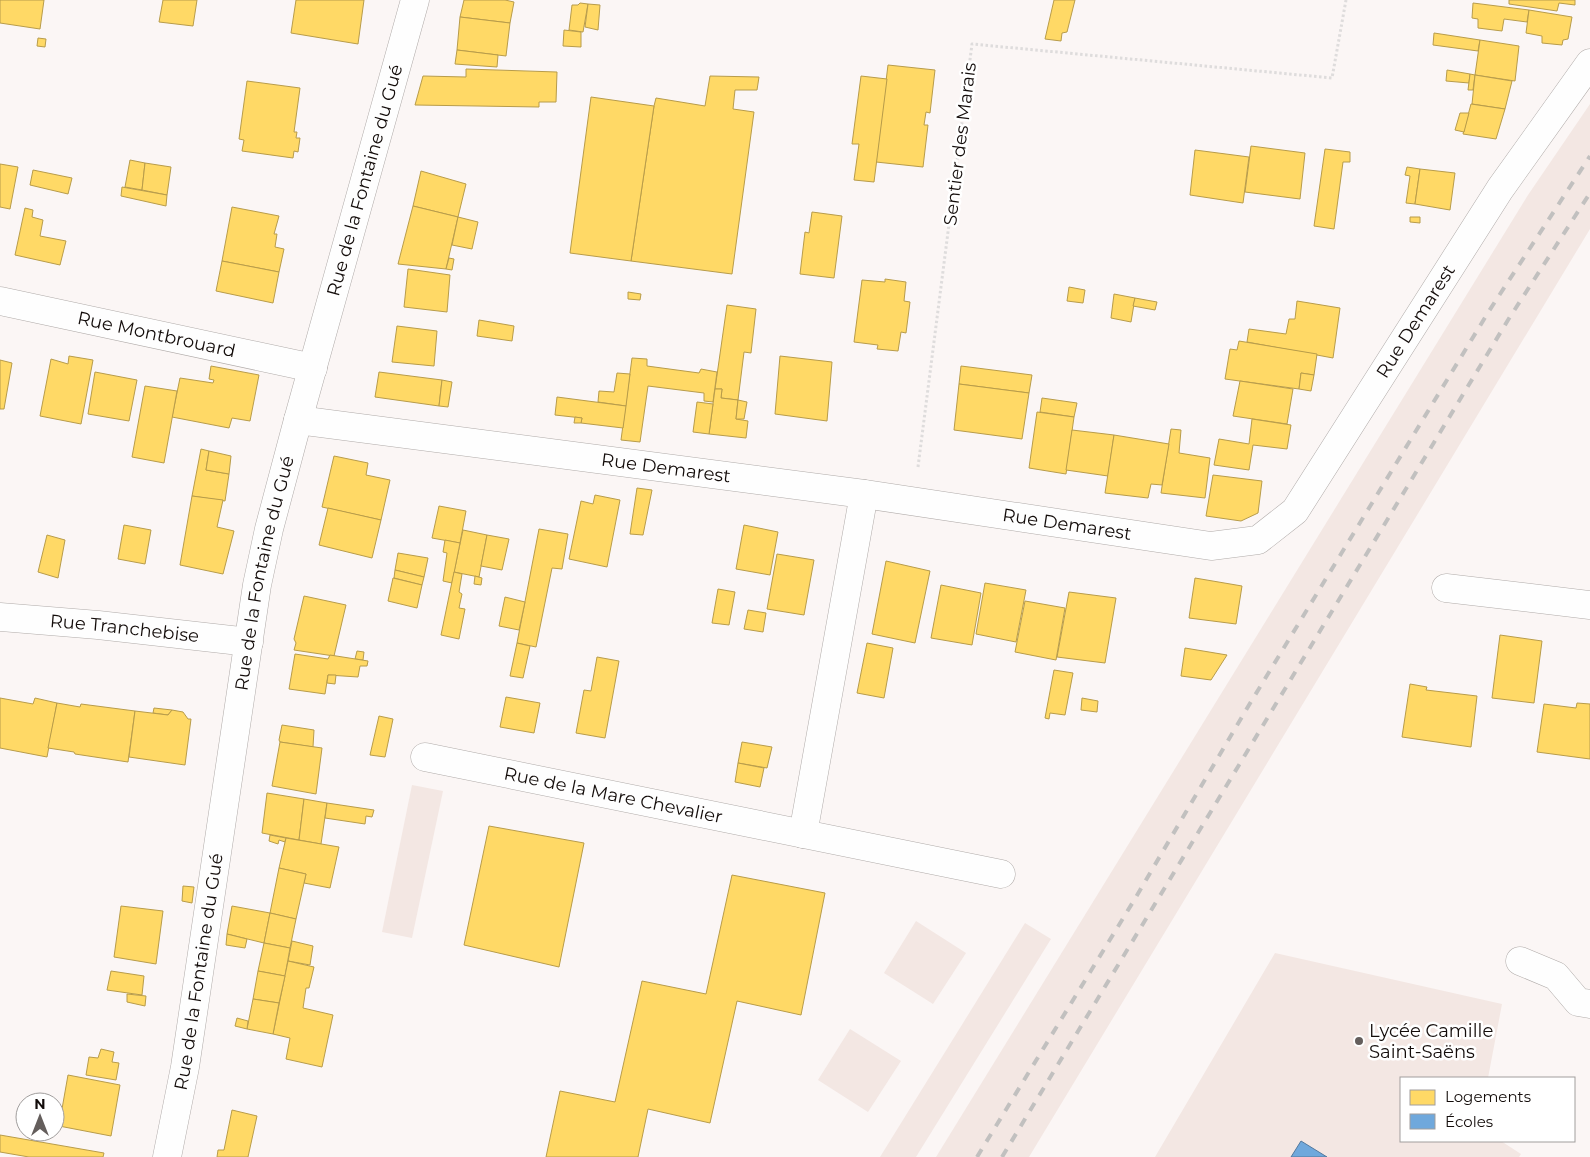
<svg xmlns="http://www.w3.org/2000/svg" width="1590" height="1157" font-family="Montserrat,sans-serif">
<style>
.built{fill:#f3e7e3}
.homes{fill:#ffd966;stroke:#b89c4a}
.schools{fill:#6fa8dc;stroke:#53799d}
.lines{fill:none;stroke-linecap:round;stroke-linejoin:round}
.street-casing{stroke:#b0aba9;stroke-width:29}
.path{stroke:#dedcdc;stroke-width:3;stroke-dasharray:2.5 2.5;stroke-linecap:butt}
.street{stroke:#fefefe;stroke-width:28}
.rail{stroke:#c1c0bf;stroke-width:4;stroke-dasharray:9 9;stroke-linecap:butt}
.poi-dot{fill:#645e5c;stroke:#fff;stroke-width:2}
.labels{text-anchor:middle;stroke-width:5;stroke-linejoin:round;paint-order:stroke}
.street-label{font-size:18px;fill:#130c0a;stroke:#fff}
.poi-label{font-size:18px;fill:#130c0a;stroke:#fff;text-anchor:start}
</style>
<rect width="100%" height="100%" fill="#fbf6f5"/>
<!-- built -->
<g class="built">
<polygon points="1590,104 1590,229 1029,1157 936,1157 1528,195"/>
<polygon points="412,785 443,791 412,938 382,932"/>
<polygon points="916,921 966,953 933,1004 884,973"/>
<polygon points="1025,923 1051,939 916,1157 880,1157"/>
<polygon points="1275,953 1502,1004 1488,1078 1401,1078 1401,1141 1501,1141 1521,1154 1519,1157 1155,1157"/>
<polygon points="850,1029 901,1061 868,1112 818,1080"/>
</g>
<!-- homes -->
<g class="homes">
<polygon points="0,0 44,0 40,29 0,23"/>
<polygon points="163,0 197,0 193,26 159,22"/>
<polygon points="296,0 364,0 358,44 291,33"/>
<polygon points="464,0 505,0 514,2 510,23 460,17"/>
<polygon points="1054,0 1075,0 1067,32 1062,33 1061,41 1045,39"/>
<polygon points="1509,0 1575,0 1575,5 1559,3 1557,11 1509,4"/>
<polygon points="580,3 588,4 583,32 569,30 572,5 578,5"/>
<polygon points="1473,3 1529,10 1527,22 1504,19 1502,31 1478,28 1478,19 1472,18"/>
<polygon points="588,4 600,5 598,30 585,27"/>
<polygon points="1529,10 1572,17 1568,39 1563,40 1562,45 1542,43 1542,36 1526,33"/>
<polygon points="460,17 510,23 506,56 457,50"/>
<polygon points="564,30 581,32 581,47 563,46"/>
<polygon points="1434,33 1480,40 1478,51 1433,45"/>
<polygon points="38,38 46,39 45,47 37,46"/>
<polygon points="1480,40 1519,46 1515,81 1475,75"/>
<polygon points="457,50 498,55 497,67 455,64"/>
<polygon points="888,65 935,70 930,113 926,112 924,125 928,125 923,167 876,162"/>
<polygon points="466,69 557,72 556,102 539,102 539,107 415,105 423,76 466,77"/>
<polygon points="1447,70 1470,74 1469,83 1446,81"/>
<polygon points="1470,74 1475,75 1473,90 1468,90"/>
<polygon points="1475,75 1512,81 1505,109 1472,104"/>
<polygon points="710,76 759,77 757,90 735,90 733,109 754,112 732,274 631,261 654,106 656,98 705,106"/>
<polygon points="861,76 887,79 874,182 854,180 859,144 852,144"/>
<polygon points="247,81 300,88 294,132 297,132 296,138 300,138 298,152 294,151 293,158 242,151 244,140 239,139"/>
<polygon points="591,97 654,106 631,261 570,253"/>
<polygon points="1471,104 1505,109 1496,139 1463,134"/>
<polygon points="1460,113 1469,113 1464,132 1455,130"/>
<polygon points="1251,146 1305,153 1300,199 1245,192"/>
<polygon points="1325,149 1350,152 1350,162 1343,162 1334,229 1314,226"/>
<polygon points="1195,150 1249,157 1243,203 1190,195"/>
<polygon points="130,160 145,163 142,190 125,187"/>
<polygon points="145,163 171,167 167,195 142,190"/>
<polygon points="0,164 18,167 10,209 0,207"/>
<polygon points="1407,167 1420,169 1415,204 1406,203 1410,176 1405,175"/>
<polygon points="1420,169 1455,173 1450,210 1415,204"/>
<polygon points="33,170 72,178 68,194 30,185"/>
<polygon points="421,171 466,184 458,217 413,206"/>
<polygon points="122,187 167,195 166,206 121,196"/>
<polygon points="413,206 458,217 446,269 398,264"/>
<polygon points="232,207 279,216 274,234 277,234 275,247 284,249 279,272 222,261"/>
<polygon points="25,208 33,210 32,217 43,220 40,236 66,241 60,265 15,255"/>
<polygon points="812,212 842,216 834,278 800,274 805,232 809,233"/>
<polygon points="458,217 478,222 472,249 452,245"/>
<polygon points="1410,217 1420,217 1420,223 1410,222"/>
<polygon points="449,258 454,259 452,270 446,269"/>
<polygon points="222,261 279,272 273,303 216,291"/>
<polygon points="408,269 450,275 447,312 404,307"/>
<polygon points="885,279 906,282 904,301 910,302 906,333 901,332 898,351 877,349 878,345 854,342 862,280 885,282"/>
<polygon points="1069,287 1085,290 1083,303 1067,301"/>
<polygon points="628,292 641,294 640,300 628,299"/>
<polygon points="1114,294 1135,298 1131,322 1111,318"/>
<polygon points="1135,298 1157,302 1155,310 1133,306"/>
<polygon points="1297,301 1340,308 1333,358 1247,342 1249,329 1286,334 1289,319 1295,319"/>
<polygon points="727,305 756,309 751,353 744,352 738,400 721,398 722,389 715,389"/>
<polygon points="479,320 514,326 512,341 477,336"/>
<polygon points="397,326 437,331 434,366 392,362"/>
<polygon points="1239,341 1317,354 1314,375 1301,373 1299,389 1225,379 1230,349 1237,350"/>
<polygon points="69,356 93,360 81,424 40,416 51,359 68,364"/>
<polygon points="780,356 832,362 827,421 775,414"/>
<polygon points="632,358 647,359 647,366 699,373 701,369 717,372 713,402 704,401 704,393 648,386 640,442 621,440"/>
<polygon points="0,360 12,363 4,409 0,409"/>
<polygon points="211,366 259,375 250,421 232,418 229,428 172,417 180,378 213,383 214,380 209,379"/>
<polygon points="961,366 1032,375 1029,393 959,384"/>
<polygon points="95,372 137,380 129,421 88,414"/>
<polygon points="379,372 442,380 439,406 375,397"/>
<polygon points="617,373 630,374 626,406 598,402 599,391 614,392"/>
<polygon points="1301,373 1314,375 1311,391 1299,389"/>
<polygon points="442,380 452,382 448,407 439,406"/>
<polygon points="1240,381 1293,389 1287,424 1233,416"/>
<polygon points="959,384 1029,393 1022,439 954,430"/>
<polygon points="145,386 177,391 164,463 132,457"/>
<polygon points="715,389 722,389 721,398 738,400 736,419 748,421 746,438 709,434"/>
<polygon points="557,397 626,406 623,428 581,423 582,418 555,415"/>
<polygon points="1042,398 1077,403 1074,417 1040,412"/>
<polygon points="738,400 747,402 744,419 736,419"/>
<polygon points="697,402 713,404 709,434 693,432"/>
<polygon points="1037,412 1074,417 1066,474 1029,468"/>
<polygon points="575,417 582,418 581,423 574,423"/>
<polygon points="1252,419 1291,425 1287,449 1253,445 1249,470 1214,465 1219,439 1249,444"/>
<polygon points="1171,429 1181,430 1179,453 1210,458 1205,498 1161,493"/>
<polygon points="1072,430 1114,435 1108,476 1066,470"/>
<polygon points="1114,435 1169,444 1162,485 1151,484 1148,498 1105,493"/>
<polygon points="201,449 209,451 206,470 229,474 225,501 192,496"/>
<polygon points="209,451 231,456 229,474 206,470"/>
<polygon points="334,456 368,463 366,475 390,480 381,520 322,507"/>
<polygon points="1213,475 1262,481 1258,513 1241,521 1206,516"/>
<polygon points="637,488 652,490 643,535 630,534"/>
<polygon points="595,495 620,500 607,567 569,559 581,501 593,504"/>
<polygon points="192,496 223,500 217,527 234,531 223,574 180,565"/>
<polygon points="439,506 466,511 460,543 432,538"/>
<polygon points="328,508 381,520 372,558 319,545"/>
<polygon points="124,525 151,530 145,564 118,559"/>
<polygon points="744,525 778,532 770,575 736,569"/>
<polygon points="539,529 568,534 562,569 552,568 536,647 517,643"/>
<polygon points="463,530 487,535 479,577 454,572"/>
<polygon points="47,535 65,540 58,578 38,572"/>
<polygon points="487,535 509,539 502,570 481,566"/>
<polygon points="445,540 460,543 452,583 443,581 447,553 443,552"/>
<polygon points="398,553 428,558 424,577 395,570"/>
<polygon points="777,554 814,560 804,615 767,609"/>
<polygon points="886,561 930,571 915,643 872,634"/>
<polygon points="395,570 424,577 422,585 394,578"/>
<polygon points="454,572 462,574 459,592 462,594 459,608 465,609 459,639 441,635"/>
<polygon points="475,576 482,578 481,585 474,584"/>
<polygon points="393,578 422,585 417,608 388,601"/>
<polygon points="1195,578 1242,586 1236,624 1189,618"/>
<polygon points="985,583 1026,590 1016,642 976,634"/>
<polygon points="941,585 981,593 972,645 931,638"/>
<polygon points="718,589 735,592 729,625 712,623"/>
<polygon points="1069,592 1116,598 1105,663 1057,657"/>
<polygon points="304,596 346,605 334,656 294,650 296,643 294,639"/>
<polygon points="505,597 525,602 519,630 499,626"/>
<polygon points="1025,601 1065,608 1056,660 1015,652"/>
<polygon points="748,610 766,613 763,632 744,629"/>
<polygon points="1500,635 1542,641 1534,703 1492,698"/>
<polygon points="517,643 530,646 523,678 510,676"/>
<polygon points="867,643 893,648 884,698 857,693"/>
<polygon points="1185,648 1227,655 1211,680 1181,676"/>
<polygon points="357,651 364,652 363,660 355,659"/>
<polygon points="295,654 328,659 330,655 368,661 367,666 360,666 358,677 328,675 325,694 289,689"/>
<polygon points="597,657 619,661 605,738 576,733 584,690 591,691"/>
<polygon points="1054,670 1073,673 1065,715 1050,713 1049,719 1045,718"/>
<polygon points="328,675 336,675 335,684 327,683"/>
<polygon points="1410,684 1427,687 1426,690 1477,696 1471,747 1402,737"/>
<polygon points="506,697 540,703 534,733 500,727"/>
<polygon points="0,698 33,704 35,698 57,703 47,757 0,748"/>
<polygon points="1082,698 1098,701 1097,712 1081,710"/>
<polygon points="57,703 80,707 81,704 135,711 128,762 75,754 74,752 48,748"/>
<polygon points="1577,703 1590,704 1590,759 1537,752 1544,704 1576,708"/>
<polygon points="154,708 172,710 168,715 153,713"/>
<polygon points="172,710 183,712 188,719 191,719 185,765 129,757 135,711 168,715"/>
<polygon points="379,716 393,719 385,757 370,755"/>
<polygon points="282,725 314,730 313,747 280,742 279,740"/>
<polygon points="280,742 322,748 316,794 272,786"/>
<polygon points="742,742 772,747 767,768 738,763"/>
<polygon points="738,763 764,768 760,787 735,782"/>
<polygon points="267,793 304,799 299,840 262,833"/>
<polygon points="304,799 327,803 321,844 299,840"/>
<polygon points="327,803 374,810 372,817 366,816 365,824 325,818"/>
<polygon points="489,826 584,843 559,967 464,945"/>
<polygon points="270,835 286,838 285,842 279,840 278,844 269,841"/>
<polygon points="286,838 339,847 330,888 304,883 306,874 279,868"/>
<polygon points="279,868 306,874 296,919 270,913"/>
<polygon points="732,875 825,893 801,1015 737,1001 710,1123 648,1109 638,1157 546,1157 560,1091 615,1102 642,981 706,994"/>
<polygon points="183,886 194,887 192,903 182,901"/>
<polygon points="121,906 163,911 156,964 114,957"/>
<polygon points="232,906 270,913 264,943 227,934"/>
<polygon points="270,913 296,919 290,948 264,943"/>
<polygon points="227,934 247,939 245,948 226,945"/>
<polygon points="292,941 313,946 310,965 288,961"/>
<polygon points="264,943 290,948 285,976 258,971"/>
<polygon points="288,961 314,967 309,988 306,988 303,1008 333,1015 322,1067 286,1059 290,1038 273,1034"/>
<polygon points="111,971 144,976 142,995 107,990"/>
<polygon points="258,971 285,976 279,1003 253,999"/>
<polygon points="127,994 146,996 145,1006 127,1002"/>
<polygon points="253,999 279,1003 273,1034 247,1029"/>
<polygon points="237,1018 248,1021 247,1029 235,1026"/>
<polygon points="101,1049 114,1052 112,1062 119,1063 116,1080 86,1075 89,1057 98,1058"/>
<polygon points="68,1075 120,1085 111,1136 59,1126"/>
<polygon points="232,1110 257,1116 248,1157 217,1157 218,1150 224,1150"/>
<polygon points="0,1135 104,1153 103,1157 29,1157 0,1152"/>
</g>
<!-- schools -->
<polygon class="schools" points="1301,1141 1327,1157 1291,1157"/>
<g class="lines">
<!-- street casing -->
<g class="street-casing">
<g id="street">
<path id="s1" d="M0 301 313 368"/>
<path id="s2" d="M298 420 864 494 1211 546 1258 540 1295 511 1500 189 1590 63"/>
<polyline points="1446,588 1590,605"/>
<path id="s3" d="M0 617 98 625 249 642"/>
<path id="s4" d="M425 757 1001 874"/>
<polyline points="803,834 864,494"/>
<polyline points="1520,961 1556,976 1578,1002 1590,1004"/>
<path id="s5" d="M167 1157 185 1067 257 585 269 529 298 420 415 0"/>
</g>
</g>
<!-- path -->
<polyline class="path" points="918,467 972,44 1332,78 1346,0"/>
<!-- street -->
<use href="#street" class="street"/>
<!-- rail -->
<g class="rail">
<polyline points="977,1157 1133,902 1249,705 1489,311 1590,156"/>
<polyline points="1002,1157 1508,320 1590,193"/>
</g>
</g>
<!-- markers -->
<circle class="poi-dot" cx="1359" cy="1041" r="5"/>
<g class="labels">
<!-- street labels -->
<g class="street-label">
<text transform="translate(960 144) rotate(-83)" y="6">Sentier des Marais</text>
<text dy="6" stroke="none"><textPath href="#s5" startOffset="998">Rue de la Fontaine du Gué</textPath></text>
<text dy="6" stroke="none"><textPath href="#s2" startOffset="1241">Rue Demarest</textPath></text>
<text dy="6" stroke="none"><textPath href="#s1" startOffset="160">Rue Montbrouard</textPath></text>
<text dy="6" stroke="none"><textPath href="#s2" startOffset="371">Rue Demarest</textPath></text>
<text dy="6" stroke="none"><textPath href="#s2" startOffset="776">Rue Demarest</textPath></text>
<text dy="6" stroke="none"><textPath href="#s5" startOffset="592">Rue de la Fontaine du Gué</textPath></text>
<text dy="6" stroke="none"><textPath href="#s3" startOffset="125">Rue Tranchebise</textPath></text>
<text dy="6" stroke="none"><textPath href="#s4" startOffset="192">Rue de la Mare Chevalier</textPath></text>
<text dy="6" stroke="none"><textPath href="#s5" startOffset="188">Rue de la Fontaine du Gué</textPath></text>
</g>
<!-- poi labels -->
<g class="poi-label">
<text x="1369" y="1037">Lycée Camille<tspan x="1369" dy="21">Saint-Saëns</tspan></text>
</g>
</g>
<!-- legend -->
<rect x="1400" y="1077" width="175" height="65" fill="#ffffff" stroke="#a19e9d"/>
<rect x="1410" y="1090" width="25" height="15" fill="#ffd966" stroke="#a19e9d"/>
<text x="1445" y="1102" font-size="15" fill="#130c0a">Logements</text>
<rect x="1410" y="1114" width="25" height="15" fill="#6fa8dc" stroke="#a19e9d"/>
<text x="1445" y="1127" font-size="15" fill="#130c0a">Écoles</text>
<!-- north arrow -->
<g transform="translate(40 1117)"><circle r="24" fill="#ffffff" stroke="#a19e9d"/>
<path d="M0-4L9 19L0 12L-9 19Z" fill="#645e5c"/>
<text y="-8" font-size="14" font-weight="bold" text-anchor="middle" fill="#130c0a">N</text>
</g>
</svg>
